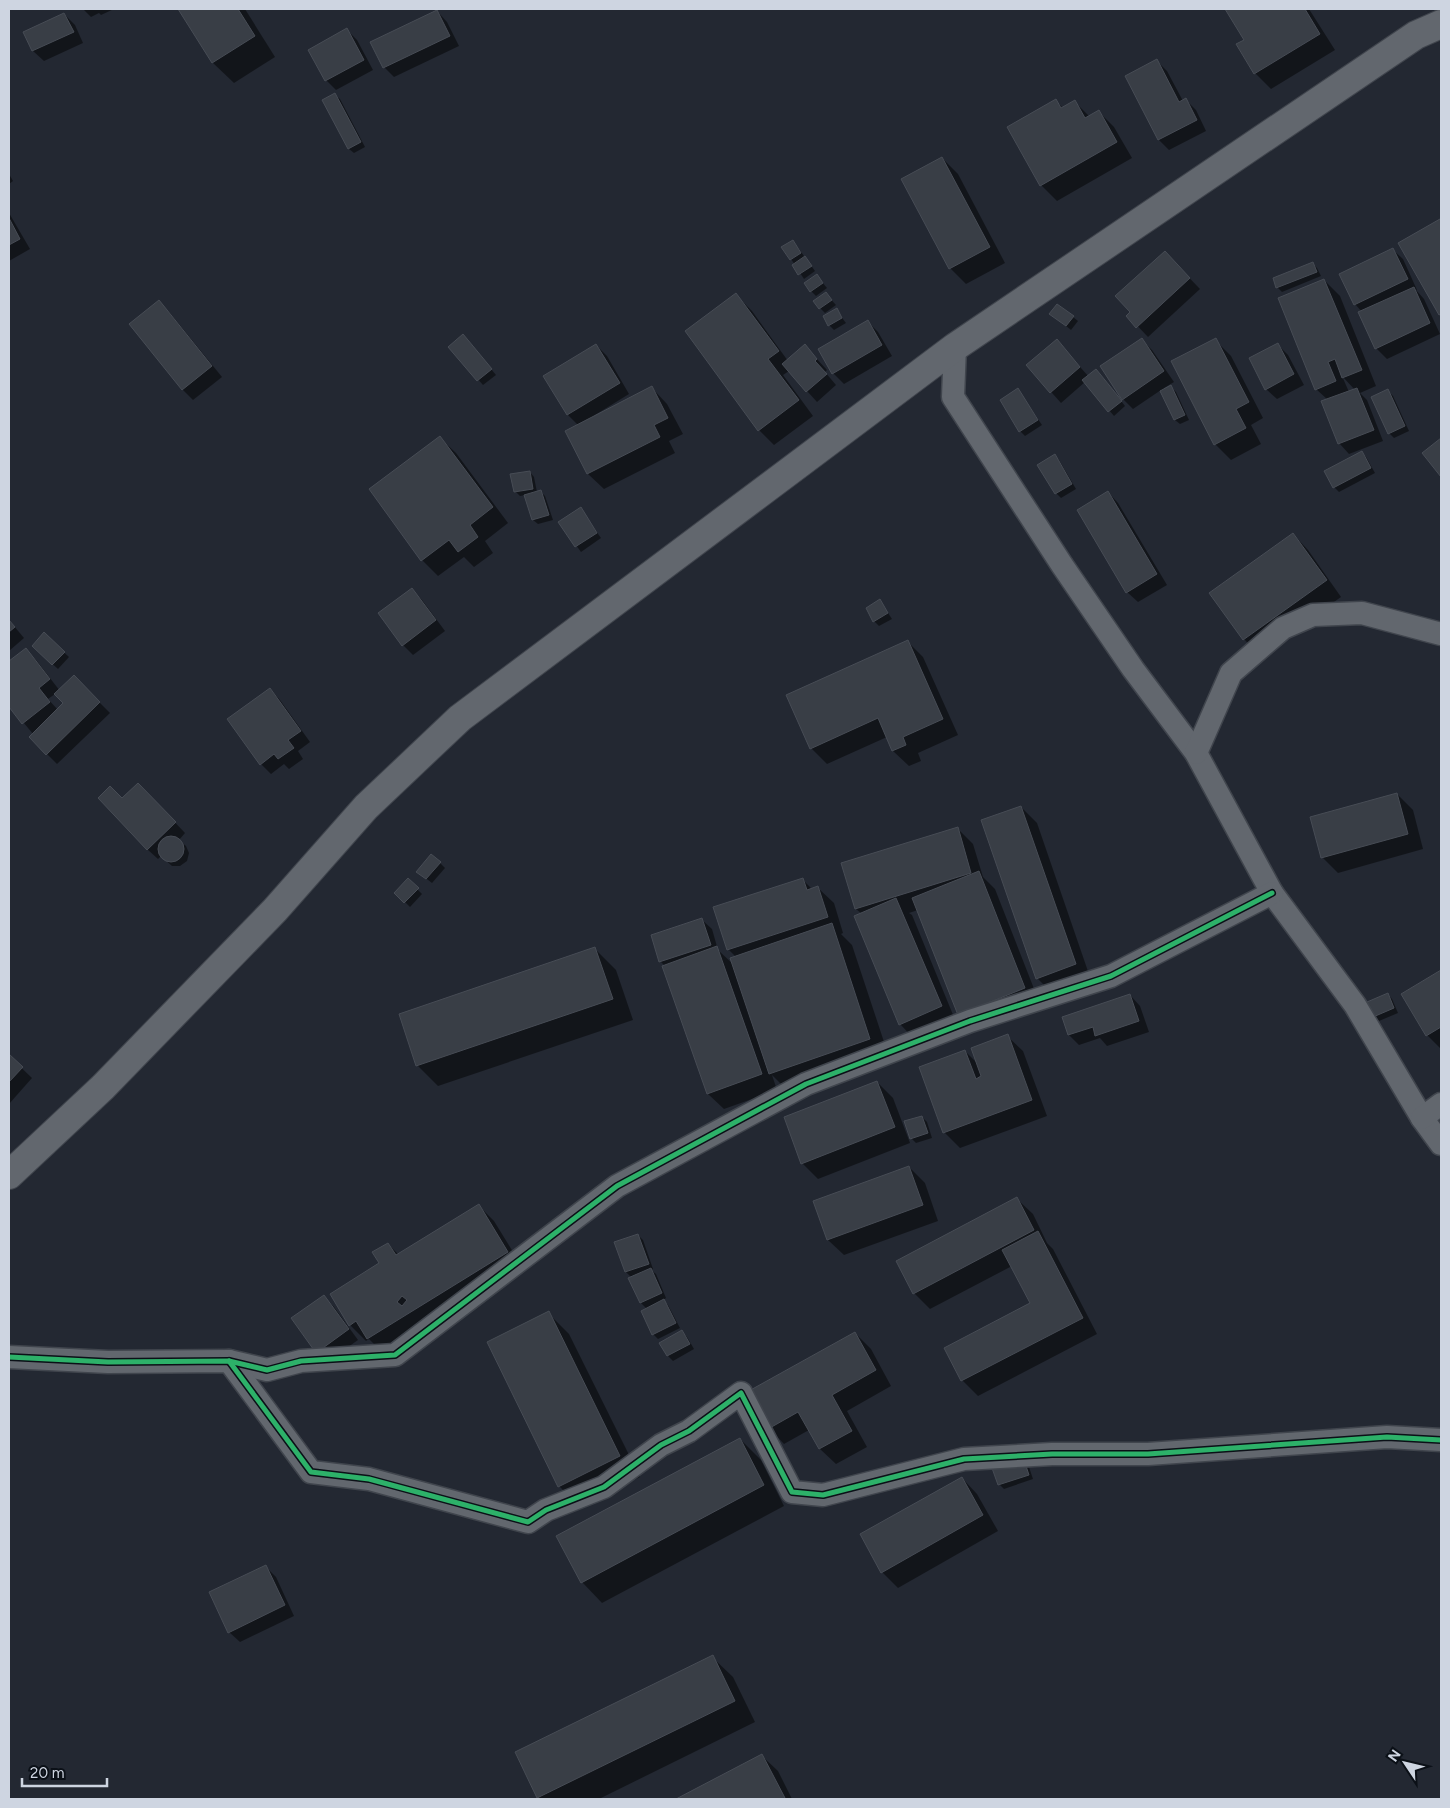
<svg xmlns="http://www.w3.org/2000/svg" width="1450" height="1808" font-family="Figtree,sans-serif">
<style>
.shadow{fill:#0007;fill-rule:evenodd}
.building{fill:#393e46;stroke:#474c55;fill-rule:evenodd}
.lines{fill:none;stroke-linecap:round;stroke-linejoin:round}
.street-casing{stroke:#40454d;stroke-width:25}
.secondary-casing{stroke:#40454d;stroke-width:30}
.street{stroke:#62676e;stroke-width:22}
.secondary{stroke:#62676e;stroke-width:28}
.cycleway-casing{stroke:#0b1017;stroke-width:8}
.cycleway{stroke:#2db169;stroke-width:5}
</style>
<rect width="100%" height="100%" fill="#232832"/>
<!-- shadow -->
<g class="shadow">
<polygon points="83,9 114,9 101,15 99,13 91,17"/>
<polygon points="179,9 245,9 275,57 234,83 213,63"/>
<polygon points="1226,9 1309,9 1335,50 1271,89 1255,73 1246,40"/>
<polygon points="437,11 447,22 459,46 394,77 384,67"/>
<polygon points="64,14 75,25 83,43 44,61 33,51 25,32"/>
<polygon points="347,30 357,40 373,70 336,90 326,80"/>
<polygon points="1157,61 1167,71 1183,101 1186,100 1196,110 1206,131 1169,150 1159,140"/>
<polygon points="335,95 340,99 365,147 354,153 349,149 324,101"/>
<polygon points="1056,101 1063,108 1075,102 1089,116 1098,111 1114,127 1132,158 1057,201 1041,185"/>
<polygon points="942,158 958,174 1005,263 966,284 950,268 903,179"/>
<polygon points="9,174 13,181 9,184"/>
<polygon points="9,213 30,249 9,261"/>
<polygon points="1440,220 1441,222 1441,316 1440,314"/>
<polygon points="793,241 815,271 804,279 791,259"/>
<polygon points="1392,249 1403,259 1417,290 1416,290 1424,299 1440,334 1387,359 1376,348 1362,312 1355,304"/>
<polygon points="1175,263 1200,289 1148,337 1128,316"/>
<polygon points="1313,264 1317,268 1321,276 1282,292 1277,287"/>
<polygon points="817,276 827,288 816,296 811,291"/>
<path d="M1324 280 1340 296 1376 386 1360 393 1367 400 1383 441 1349 454 1339 443 1328 400 1316 389ZM1342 376 1355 390 1349 392Z"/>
<polygon points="826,294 836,305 825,313 820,308"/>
<polygon points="736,295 752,311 788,361 805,346 827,370 825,372 836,385 817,402 789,371 783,375 813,416 774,445 759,430"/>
<polygon points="158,301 169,312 222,377 193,400 183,390 130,324"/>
<polygon points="836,310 846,323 834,330 829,325"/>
<polygon points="1054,316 1073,317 1078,321 1071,330"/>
<polygon points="868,322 878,332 892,356 844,384 833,373"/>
<polygon points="1142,340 1152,350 1174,382 1164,388 1165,390 1171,387 1176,392 1189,420 1180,424 1175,420 1161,390 1133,409 1123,399"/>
<polygon points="1215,340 1231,356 1263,418 1251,425 1261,444 1231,460 1215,444 1173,362"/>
<polygon points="468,341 496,375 483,385 450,347"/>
<polygon points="1057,341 1089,377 1101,375 1125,406 1114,416 1085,382 1061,403 1028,366"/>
<polygon points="1277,344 1288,355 1304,385 1277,399 1266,389"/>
<polygon points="596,345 607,356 629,394 595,415 596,417 652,388 667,404 683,434 669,441 675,453 604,489 588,474 567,432 579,426 568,415"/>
<polygon points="1018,390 1042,425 1025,436 1020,431"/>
<polygon points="1388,391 1393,396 1409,431 1394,438 1389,433"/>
<polygon points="440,438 456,453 508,523 485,541 493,553 474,567 464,557 438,576 422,560 371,490"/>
<polygon points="1362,453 1366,457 1375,473 1339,492 1334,487"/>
<polygon points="1054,455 1059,460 1076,489 1061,498 1056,493"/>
<polygon points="530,472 534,477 537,492 540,491 545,496 553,520 538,524 533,520 526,495 520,496 515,491"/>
<polygon points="1108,492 1118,503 1167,585 1138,602 1127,592"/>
<polygon points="580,509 601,538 581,552 560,523"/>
<polygon points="1293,534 1308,550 1341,597 1259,655 1244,639"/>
<polygon points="412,589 422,600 445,631 413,655 403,645"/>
<polygon points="880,601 892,619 879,626 874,621"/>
<polygon points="9,620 24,638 9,651"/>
<polygon points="44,634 69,657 58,669 33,646"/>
<polygon points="908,642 923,657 958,735 918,753 921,761 909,766 893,751 887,737 827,764 811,748"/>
<path d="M26 650 36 660 60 691 74 677 110 713 57 764 30 737 33 734 9 705V663ZM55 694 65 703 58 710 48 699Z"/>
<polygon points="270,689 280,700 310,742 298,751 303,759 289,769 284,764 271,774 261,764"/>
<polygon points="1397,794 1413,810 1423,849 1338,873 1322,857"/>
<polygon points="149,795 185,833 179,840 186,846 189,853 187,861 180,866 172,866 161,856 158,859 147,849 122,800"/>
<polygon points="1021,807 1037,823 1091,980 1053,994 1037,978"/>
<polygon points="957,828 973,844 983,877 995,889 1040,1004 975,1030 918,910 909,913 912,915 956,1022 915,1040 900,1024 862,914 856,909"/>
<polygon points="440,863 445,868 432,883 423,876"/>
<polygon points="408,880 422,894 410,907 396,893"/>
<polygon points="803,880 812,889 818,888 834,903 843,933 841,934 852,945 890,1060 791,1094 772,1075 777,1090 724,1109 708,1094 663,967 665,966 661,962 652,936 701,919 712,929 718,950 734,965 736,957 728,949"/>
<polygon points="595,949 616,970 633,1020 438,1086 417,1065"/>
<polygon points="1441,972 1441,1049 1427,1035 1403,994"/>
<polygon points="1388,994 1392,999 1398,1013 1379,1021 1374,1017"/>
<polygon points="1130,995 1140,1006 1149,1032 1107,1046 1100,1038 1079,1045 1069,1035"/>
<polygon points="1007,1036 1023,1051 1047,1116 960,1148 944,1132 965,1051 979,1065"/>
<polygon points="9,1056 32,1078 9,1104"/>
<polygon points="877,1082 893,1098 910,1143 818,1179 802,1163"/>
<polygon points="922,1117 927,1122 932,1138 916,1143 911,1138"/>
<polygon points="909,1167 925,1183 938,1221 844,1255 828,1240 815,1201"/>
<polygon points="1017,1199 1033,1214 1047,1243 1053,1249 1097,1334 978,1396 962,1380 946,1349 1031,1304 1012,1266 930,1309 914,1293"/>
<polygon points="478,1205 494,1221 523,1268 384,1354 369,1339 366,1341 350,1325 381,1263 388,1244 399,1255"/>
<polygon points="638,1235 643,1240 653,1269 651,1270 656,1274 666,1298 663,1300 668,1305 680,1328 658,1339 653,1334 647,1309 641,1303 632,1278 626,1272 616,1243"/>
<polygon points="324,1297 334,1307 358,1340 327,1362 317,1352"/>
<polygon points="548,1313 569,1334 640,1477 580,1507 559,1486"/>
<polygon points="682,1332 687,1337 694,1349 673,1361 668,1356 661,1343"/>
<polygon points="855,1333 871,1349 891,1386 847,1411 867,1447 836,1464 820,1449 809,1430 784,1444 769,1428"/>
<polygon points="740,1439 761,1460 784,1506 602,1603 582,1582"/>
<polygon points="1028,1464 1033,1479 1004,1489 999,1484"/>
<polygon points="962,1478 977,1494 998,1531 898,1588 882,1572"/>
<polygon points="265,1566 276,1577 294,1616 240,1642 229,1632"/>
<polygon points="712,1657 733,1677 755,1722 599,1799 540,1799 539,1798 517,1753"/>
<polygon points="762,1756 778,1771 792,1799 679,1799"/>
</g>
<!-- building -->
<g class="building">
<polygon points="178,9 238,9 255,36 212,63"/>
<polygon points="1225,9 1305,9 1320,34 1254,74 1236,44 1244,40"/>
<polygon points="437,10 450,36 383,68 370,42"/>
<polygon points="64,13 74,32 32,51 23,32"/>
<polygon points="347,28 364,60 325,81 308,50"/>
<polygon points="1157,59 1179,102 1186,98 1197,120 1158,140 1125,76"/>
<polygon points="335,93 361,142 348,149 322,100"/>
<polygon points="1056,99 1061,108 1075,100 1085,118 1099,110 1117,142 1040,186 1007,127"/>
<polygon points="942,157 990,247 949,269 901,179"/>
<polygon points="9,218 20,239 9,245"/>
<polygon points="1440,219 1441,221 1441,314 1439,315 1398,243"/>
<polygon points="793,240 801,253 790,260 781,247"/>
<polygon points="1393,248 1408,279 1354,305 1339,274"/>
<polygon points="1165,251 1190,278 1136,328 1126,316 1130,312 1115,296"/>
<polygon points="805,256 812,266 798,275 792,265"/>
<polygon points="1313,262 1317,272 1276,288 1273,278"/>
<polygon points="817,274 823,283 810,292 804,283"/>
<polygon points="1324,279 1362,370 1342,378 1335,359 1328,362 1336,381 1315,390 1278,298"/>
<polygon points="1414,287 1430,323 1375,349 1358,312"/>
<polygon points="826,292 832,300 819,309 813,301"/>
<polygon points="736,293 779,351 768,359 799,400 758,431 685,331"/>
<polygon points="159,300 212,366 182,390 129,324"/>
<polygon points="1057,304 1074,316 1066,326 1049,314"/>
<polygon points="837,308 842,318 828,326 823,316"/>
<polygon points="868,320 882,345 832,374 818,349"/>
<polygon points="463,334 492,369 477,381 448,347"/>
<polygon points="1142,338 1164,371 1122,400 1100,366"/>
<polygon points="1216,338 1249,402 1236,409 1246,428 1214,445 1171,361"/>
<polygon points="1057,339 1080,367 1050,393 1026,365"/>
<polygon points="1278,343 1294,374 1265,390 1249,358"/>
<polygon points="596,344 620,383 567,415 543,376"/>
<polygon points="805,344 817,359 815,361 827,374 806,392 782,364"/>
<polygon points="1096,369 1122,401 1108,412 1082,380"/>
<polygon points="1171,385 1185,415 1174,420 1160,391"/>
<polygon points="652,386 668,418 654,425 660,437 587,474 565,431"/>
<polygon points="1018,388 1038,420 1019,432 1000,400"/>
<polygon points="1357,388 1374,430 1338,444 1321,401"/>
<polygon points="1388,389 1405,426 1388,434 1371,397"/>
<polygon points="440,436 493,507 470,525 478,537 458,552 449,540 421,561 369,489"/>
<polygon points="1441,438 1441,477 1422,453"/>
<polygon points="1362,451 1371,468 1333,488 1324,471"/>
<polygon points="1055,454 1072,484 1055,494 1037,465"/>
<polygon points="530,471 533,489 514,492 510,474"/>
<polygon points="541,490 549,515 532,520 524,495"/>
<polygon points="1108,491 1157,574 1126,593 1077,510"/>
<polygon points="581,507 597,533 575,547 558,522"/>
<polygon points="1293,533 1327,580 1243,640 1209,593"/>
<polygon points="412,588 436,620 402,646 378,613"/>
<polygon points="880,599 888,613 873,622 866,608"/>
<polygon points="9,620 15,627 9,632"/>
<polygon points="44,632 65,652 52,665 32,646"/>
<polygon points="908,640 943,719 903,737 906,745 892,751 878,718 810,749 786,695"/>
<polygon points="26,648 50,679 39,688 50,702 22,724 9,707 9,661"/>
<polygon points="74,675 100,702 46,755 29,737 63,703 54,694"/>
<polygon points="270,688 301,731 288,740 294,748 278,759 274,754 260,765 227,719"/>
<polygon points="138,783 176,822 147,850 98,798 110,786 122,798"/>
<polygon points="1397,793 1408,834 1321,858 1310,817"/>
<polygon points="1021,806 1076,964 1036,979 981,820"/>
<polygon points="958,827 971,873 855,909 841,863"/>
<circle cx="171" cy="849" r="13"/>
<polygon points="431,854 441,862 426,879 416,872"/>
<polygon points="979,871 1025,988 958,1015 912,898"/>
<polygon points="408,878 419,888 404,903 394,893"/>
<polygon points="803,878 807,890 818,886 828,917 727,950 713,907"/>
<polygon points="896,898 942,1006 899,1025 854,916"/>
<polygon points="702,918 711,945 659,962 651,935"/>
<polygon points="832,923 870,1039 769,1074 730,958"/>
<polygon points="717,946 762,1074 707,1094 662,966"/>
<polygon points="595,947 613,999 416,1066 399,1014"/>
<polygon points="1441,970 1441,1027 1426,1036 1401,994"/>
<polygon points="1388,993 1394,1008 1373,1017 1367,1002"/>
<polygon points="1130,994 1139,1021 1095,1036 1093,1027 1068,1035 1062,1017"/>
<polygon points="1008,1034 1032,1100 943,1133 919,1067 965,1050 976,1079 981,1076 971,1048"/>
<polygon points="9,1054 23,1067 9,1082"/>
<polygon points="877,1081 895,1127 801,1164 784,1117"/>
<polygon points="922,1116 928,1133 910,1139 904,1121"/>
<polygon points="909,1166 923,1205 827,1240 813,1201"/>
<polygon points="1017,1197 1034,1230 913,1294 896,1261"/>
<path d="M479 1204 508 1252 367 1339 356 1321 349 1326 330 1294 379 1263 372 1252 388 1243 396 1255ZM402 1296 407 1300 402 1306 397 1302Z"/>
<polygon points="1038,1231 1083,1318 961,1381 944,1348 1030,1303 1002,1250"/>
<polygon points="638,1234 649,1264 625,1272 614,1242"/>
<polygon points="651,1268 662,1293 640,1303 628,1278"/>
<polygon points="324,1295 349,1329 316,1353 291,1318"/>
<polygon points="664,1299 676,1323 652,1335 641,1311"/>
<polygon points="549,1311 620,1456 558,1487 487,1342"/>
<polygon points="682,1330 690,1344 667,1356 659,1343"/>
<polygon points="855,1332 876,1370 832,1395 852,1431 819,1449 798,1412 768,1429 747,1392"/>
<polygon points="740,1438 764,1485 581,1583 556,1536"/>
<polygon points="1023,1457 1029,1475 998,1485 992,1468"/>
<polygon points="962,1477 983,1515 881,1573 860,1534"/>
<polygon points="266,1565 285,1605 228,1633 209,1592"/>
<polygon points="713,1655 735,1701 537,1798 515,1752"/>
<polygon points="762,1754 785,1798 782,1799 676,1799"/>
</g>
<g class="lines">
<!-- street casing -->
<g class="street-casing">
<g id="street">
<polyline points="955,347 953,397 1062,565 1133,669 1196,753 1272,893 1355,1005 1422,1118 1441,1144"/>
<polyline points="1196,753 1231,673 1283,628 1313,615 1362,613 1441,634"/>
<polyline points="1422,1118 1441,1104"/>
<polyline points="9,1357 108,1362 229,1361 267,1370 301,1361 395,1355 617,1186 806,1084 970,1021 1111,976 1272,893"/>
<polyline points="229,1361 311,1472 369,1479 528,1522 546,1510 604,1487 661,1445 689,1431 741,1393 792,1492 823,1495 964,1459 1052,1454 1148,1454 1387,1437 1441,1440"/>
</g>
</g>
<!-- secondary casing -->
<g class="secondary-casing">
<polyline id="secondary" points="9,1175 103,1087 275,910 366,807 460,718 955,347 1416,35 1441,24"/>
</g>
<!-- street -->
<use href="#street" class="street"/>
<!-- secondary -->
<use href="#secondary" class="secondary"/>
<!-- cycleway casing -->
<g class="cycleway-casing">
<g id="cycleway">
<polyline points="9,1357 108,1362 229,1361 267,1370 301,1361 395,1355 617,1186 806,1084 970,1021 1111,976 1272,893"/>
<polyline points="229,1361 311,1472 369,1479 528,1522 546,1510 604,1487 661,1445 689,1431 741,1393 792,1492 823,1495 964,1459 1052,1454 1148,1454 1387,1437 1441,1440"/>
</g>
</g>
<!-- cycleway -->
<use href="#cycleway" class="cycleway"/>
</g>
<!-- border -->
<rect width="1450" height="1808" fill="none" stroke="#ced5e1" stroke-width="20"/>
<!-- north arrow -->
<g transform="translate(1405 1763) rotate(305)" stroke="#0b1017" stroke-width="4" paint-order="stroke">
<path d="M0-4L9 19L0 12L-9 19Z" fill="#ced5e1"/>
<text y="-8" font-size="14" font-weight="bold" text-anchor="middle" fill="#ced5e1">N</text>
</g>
<!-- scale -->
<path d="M22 1778v8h85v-8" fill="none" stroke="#ced5e1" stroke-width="2.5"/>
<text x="30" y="1778" font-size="15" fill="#ced5e1" stroke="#0b1017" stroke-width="4" paint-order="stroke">20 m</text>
</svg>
